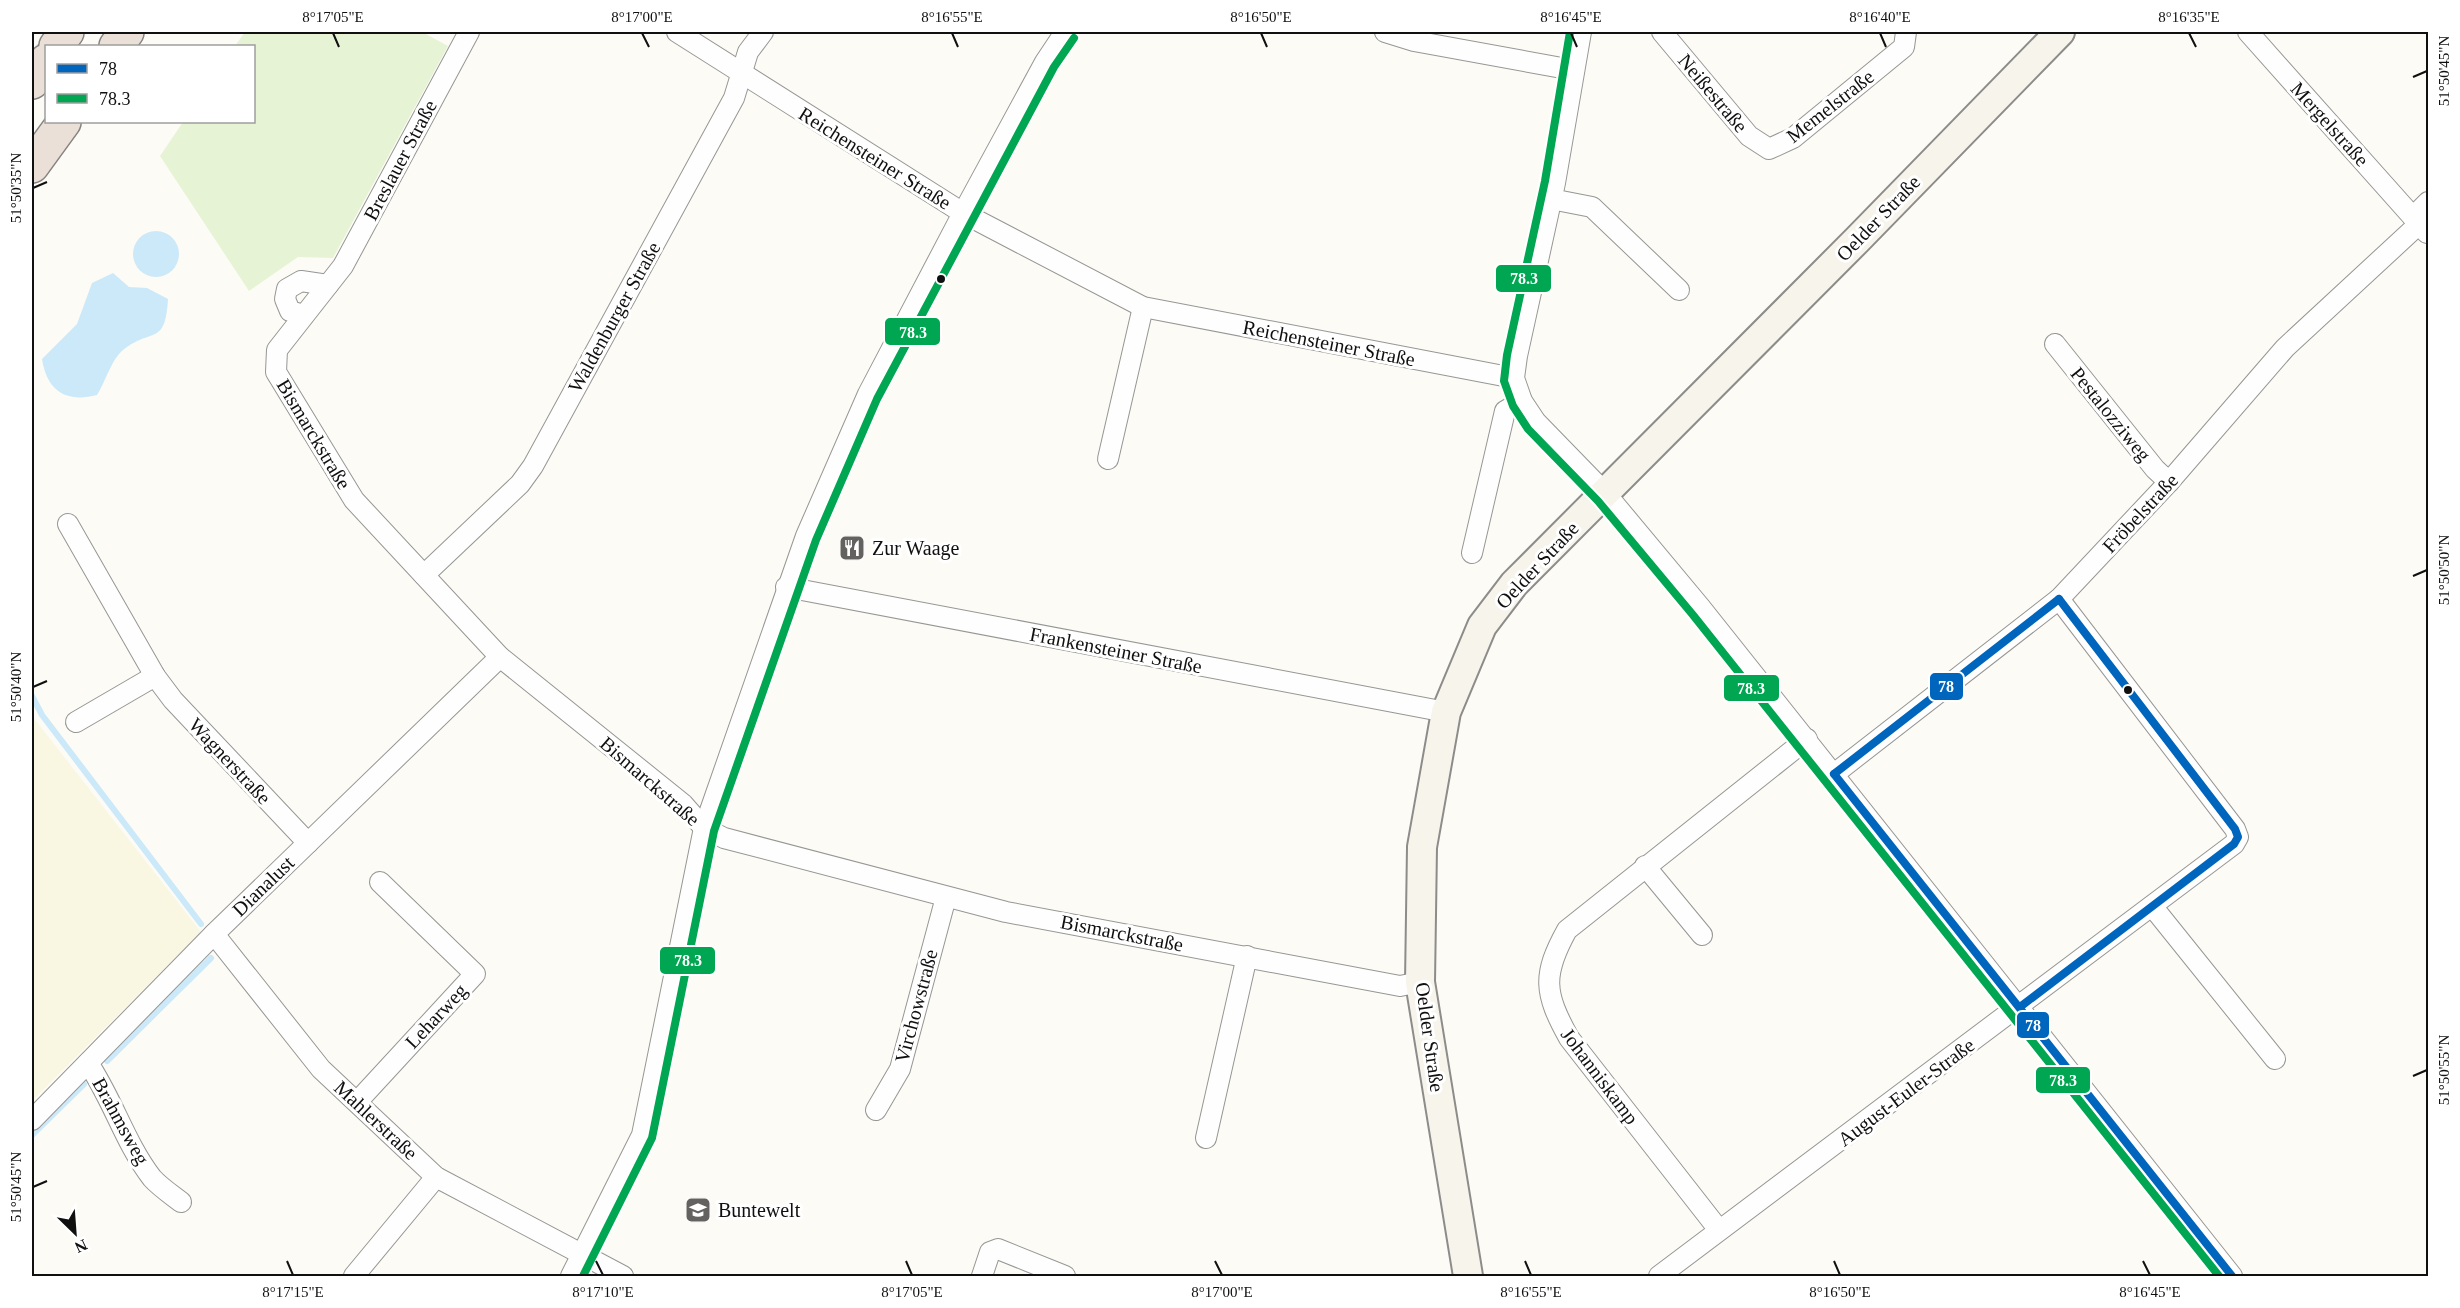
<svg xmlns="http://www.w3.org/2000/svg" width="2460" height="1308" font-family="Georgia,serif">
<style>
.farmland{fill:#f9f7e2}
.green{fill:#e7f3d5}
.water{fill:#cbe9f8}
.lines{fill:none;stroke-linecap:round;stroke-linejoin:round}
.stream{stroke:#cbe9f8;stroke-width:6}
.street-casing{stroke:#969694;stroke-width:22}
.secondary-casing{stroke:#8d8c8a;stroke-width:32}
.highway-casing{stroke:#848381;stroke-width:36}
.street{stroke:#fffefe;stroke-width:20}
.secondary{stroke:#f6f4eb;stroke-width:28}
.highway{stroke:#ebe0d7;stroke-width:33}
.bus-1-casing{stroke:#fff;stroke-width:12}
.bus-2-casing{stroke:#fff;stroke-width:12}
.bus-1{stroke:#0065bd;stroke-width:8}
.bus-2{stroke:#00a651;stroke-width:8}
.ticks{fill:none;stroke:#101010;stroke-width:2}
.bus-dot{fill:#101010;stroke:#fff;stroke-width:2}
.labels{text-anchor:middle;stroke-width:6;stroke-linejoin:round;paint-order:stroke}
.street-label{font-size:20px;fill:#101010;stroke:#fff}
.poi-label{font-size:20px;fill:#101010;stroke:#fff;text-anchor:start}
.line-badge{stroke:#fff;stroke-width:2}
.badge-label{font-size:16px;text-anchor:middle;font-weight:bold;fill:#fff}
.neatline{fill:none;stroke:#101010;stroke-width:2}
.ticks-label{font-size:15px;text-anchor:middle;fill:#101010}
</style>
<rect width="100%" height="100%" fill="#fcfbf6"/>
<!-- farmland -->
<polygon class="farmland" points="32,716 201,932 32,1101"/>
<!-- green -->
<polygon class="green" points="245,32 422,32 448,46 333,258 298,257 249,291 160,156 183,122 254,122 254,46 235,46"/>
<!-- water -->
<g class="water">
<circle cx="156" cy="254" r="23"/>
<path d="M113 273 129 287 147 288 168 299C165 347 152 327 123 350 111 360 106 381 97 395 66 403 47 391 42 359L77 324 92 283Z"/>
</g>
<g class="lines">
<!-- stream -->
<g class="stream">
<polyline points="32,696 42,715 201,924"/>
<polyline points="107,1061 211,958"/>
<polyline points="32,1135 84,1084"/>
</g>
<!-- street casing -->
<g class="street-casing">
<g id="street">
<polyline points="469,32 343,266 277,350 276,372 354,500 500,657 683,804 704,828 724,838 1006,912 1400,986 1420,982"/>
<polyline points="677,32 963,213 1143,307 1514,378"/>
<polyline points="1385,32 1414,41 1573,70"/>
<polyline points="1581,32 1555,183 1517,356 1514,378 1522,401 1536,422 1606,494 1701,608 2232,1276"/>
<polyline points="1662,32 1749,136 1769,149 1793,138 1904,47 1906,32"/>
<polyline points="2248,32 2427,233"/>
<polyline points="1551,199 1592,207 1679,290"/>
<polyline points="2413,217 2428,202"/>
<polyline points="304,315 290,311 285,299 287,289 301,281 328,285"/>
<polyline points="2055,344 2155,469 2169,482"/>
<polyline points="1108,459 1143,307"/>
<polyline points="68,524 155,676 173,700 308,843"/>
<polyline points="1472,553 1505,411 1522,401"/>
<polyline points="424,575 520,484 533,466 734,98 748,52 763,32"/>
<polyline points="786,587 1446,712"/>
<polyline points="76,722 155,676"/>
<polyline points="1834,774 2059,599 2169,482 2285,348 2419,224"/>
<polyline points="1645,866 1702,935"/>
<polyline points="2152,906 2275,1059"/>
<polyline points="214,934 321,1069 436,1177 623,1276"/>
<path d="M88 1063C113 1100 125 1143 152 1178 160 1187 172 1195 181 1202"/>
<polyline points="357,1102 475,974 380,882"/>
<polyline points="876,1110 900,1069 946,897"/>
<polyline points="32,1120 214,934 500,657"/>
<polyline points="1206,1138 1247,956"/>
<path d="M1719 1230 1569 1038C1544 993 1542 975 1567 930L1807 739"/>
<polyline points="354,1276 436,1177"/>
<polyline points="571,1276 642,1135 704,828 806,536 868,394 963,213 1045,62 1065,32"/>
<polyline points="982,1276 990,1252 998,1249 1065,1276"/>
<polyline points="1659,1276 2234,844 2238,837 2235,829 2059,599"/>
</g>
</g>
<!-- secondary casing -->
<g class="secondary-casing">
<polyline id="secondary" points="1468,1276 1420,982 1422,847 1446,712 1482,626 1514,584 1857,240 2060,32"/>
</g>
<!-- highway casing -->
<g class="highway-casing">
<g id="highway">
<polyline points="56,46 67,32"/>
<polyline points="116,46 127,32"/>
<polyline points="32,82 46,61"/>
<polyline points="32,166 64,122"/>
</g>
</g>
<!-- street -->
<use href="#street" class="street"/>
<!-- secondary -->
<use href="#secondary" class="secondary"/>
<!-- highway -->
<use href="#highway" class="highway"/>
<!-- bus-1 casing -->
<g class="bus-1-casing">
<g id="bus-1">
<polyline points="1834,774 2232,1276"/>
<polyline points="1834,774 2059,599"/>
<polyline points="2020,1007 2234,844 2238,837 2235,829 2059,599"/>
</g>
</g>
<!-- bus-2 casing -->
<g class="bus-2-casing">
<g id="bus-2">
<polyline points="1570,32 1545,181 1507,355 1504,381 1513,406 1528,429 1598,501 1693,615 2219,1276"/>
<polyline points="583,1276 652,1138 714,831 816,540 877,399 1054,67 1074,38"/>
</g>
</g>
<!-- bus-1 -->
<use href="#bus-1" class="bus-1"/>
<!-- bus-2 -->
<use href="#bus-2" class="bus-2"/>
</g>
<!-- ticks -->
<path class="ticks" d="M333 33 339 47M642 33 649 47M952 33 958 47M1261 33 1267 47M1571 33 1577 47M1880 33 1886 47M2189 33 2196 47M2413 77 2427 71M33 188 47 182M2413 576 2427 570M33 687 47 681M2413 1076 2427 1070M33 1187 47 1181M287 1261 293 1275M596 1261 603 1275M906 1261 912 1275M1215 1261 1222 1275M1525 1261 1531 1275M1834 1261 1840 1275M2143 1261 2150 1275"/>
<!-- icons -->
<defs>
<g id="restaurant-square" transform="scale(1.35)"><rect x="-9" y="-9" width="18" height="18" rx="4" fill="#636260" stroke="#fff"/><path d="M-5-6h1v4h1v-4h1v4h1v-4h1v5L-1.5 .5V6h-2V.5L-5-1ZM5-6V6H3V1.5H1.5Q1.5-4 5-6Z" fill="#fff"/></g>
<g id="school-square" transform="scale(1.35)"><rect x="-9" y="-9" width="18" height="18" rx="4" fill="#636260" stroke="#fff"/><path d="M0-5L7-2L0 1L-7-2ZM-4 1L0 2.5L4 1V4Q0 6-4 4Z" fill="#fff"/></g>
</defs>
<g fill-rule="evenodd">
<use href="#restaurant-square" x="852" y="548"/>
<use href="#school-square" x="698" y="1210"/>
</g>
<!-- markers -->
<g class="bus-dot">
<circle cx="941" cy="279" r="5"/>
<circle cx="2128" cy="690" r="5"/>
</g>
<g class="labels">
<!-- street labels -->
<g class="street-label">
<text transform="translate(1713 93) rotate(50)" y="7">Neißestraße</text>
<text transform="translate(1830 106) rotate(-38)" y="7">Memelstraße</text>
<text transform="translate(2330 124) rotate(48)" y="7">Mergelstraße</text>
<text transform="translate(875 158) rotate(32)" y="7">Reichensteiner Straße</text>
<text transform="translate(400 160) rotate(-62)" y="7">Breslauer Straße</text>
<text transform="translate(1878 218) rotate(-46)" y="7">Oelder Straße</text>
<text transform="translate(614 317) rotate(-61)" y="7">Waldenburger Straße</text>
<text transform="translate(1329 343) rotate(11)" y="7">Reichensteiner Straße</text>
<text transform="translate(2111 414) rotate(51)" y="7">Pestalozziweg</text>
<text transform="translate(314 434) rotate(59)" y="7">Bismarckstraße</text>
<text transform="translate(2140 513) rotate(-47)" y="7">Fröbelstraße</text>
<text transform="translate(1537 565) rotate(-47)" y="7">Oelder Straße</text>
<text transform="translate(1116 650) rotate(11)" y="7">Frankensteiner Straße</text>
<text transform="translate(230 761) rotate(47)" y="7">Wagnerstraße</text>
<text transform="translate(650 781) rotate(41)" y="7">Bismarckstraße</text>
<text transform="translate(263 886) rotate(-44)" y="7">Dianalust</text>
<text transform="translate(1122 933) rotate(11)" y="7">Bismarckstraße</text>
<text transform="translate(916 1006) rotate(-75)" y="7">Virchowstraße</text>
<text transform="translate(436 1016) rotate(-47)" y="7">Leharweg</text>
<text transform="translate(1430 1037) rotate(82)" y="7">Oelder Straße</text>
<text transform="translate(1600 1076) rotate(53)" y="7">Johanniskamp</text>
<text transform="translate(1906 1092) rotate(-37)" y="7">August-Euler-Straße</text>
<text transform="translate(376 1120) rotate(43)" y="7">Mahlerstraße</text>
<text transform="translate(121 1121) rotate(61)" y="7">Brahmsweg</text>
</g>
<!-- poi labels -->
<g class="poi-label">
<text x="872" y="555">Zur Waage</text>
<text x="718" y="1217">Buntewelt</text>
</g>
</g>
<g class="line-badge">
<rect x="1495" y="264" width="57" height="29" rx="6" fill="#00a651"/>
<rect x="884" y="317" width="57" height="29" rx="6" fill="#00a651"/>
<rect x="1929" y="672" width="35" height="29" rx="6" fill="#0065bd"/>
<rect x="1723" y="674" width="57" height="28" rx="6" fill="#00a651"/>
<rect x="659" y="946" width="57" height="29" rx="6" fill="#00a651"/>
<rect x="2016" y="1011" width="34" height="28" rx="6" fill="#0065bd"/>
<rect x="2035" y="1066" width="56" height="28" rx="6" fill="#00a651"/>
</g>
<g class="badge-label">
<text x="1524" y="284">78.3</text>
<text x="913" y="338">78.3</text>
<text x="1946" y="692">78</text>
<text x="1751" y="694">78.3</text>
<text x="688" y="966">78.3</text>
<text x="2033" y="1031">78</text>
<text x="2063" y="1086">78.3</text>
</g>
<!-- border -->
<rect width="2460" height="1308" fill="none" stroke="#ffffff" stroke-width="66"/>
<!-- legend -->
<rect x="45" y="45" width="210" height="78" fill="#ffffff" stroke="#9f9f9f" stroke-width="1.5"/>
<rect x="57" y="64" width="30" height="9" fill="#0065bd" stroke="#9f9f9f" stroke-width="1.5"/>
<text x="99" y="75" font-size="18" fill="#101010">78</text>
<rect x="57" y="94" width="30" height="9" fill="#00a651" stroke="#9f9f9f" stroke-width="1.5"/>
<text x="99" y="105" font-size="18" fill="#101010">78.3</text>
<!-- north arrow -->
<g transform="translate(75 1233) rotate(155)" stroke="#ffffff" stroke-width="4.5" paint-order="stroke">
<path d="M0-4.5L10 22L0 15L-10 22Z" fill="#101010"/>
<text y="-9" font-size="16" font-weight="bold" text-anchor="middle" fill="#101010">N</text>
</g>
<rect x="33" y="33" width="2394" height="1242" class="neatline"/>
<g class="ticks-label">
<text x="333" y="22">8°17'05"E</text>
<text x="642" y="22">8°17'00"E</text>
<text x="952" y="22">8°16'55"E</text>
<text x="1261" y="22">8°16'50"E</text>
<text x="1571" y="22">8°16'45"E</text>
<text x="1880" y="22">8°16'40"E</text>
<text x="2189" y="22">8°16'35"E</text>
<text transform="translate(2444 71) rotate(-90)" y="5">51°50'45"N</text>
<text transform="translate(16 188) rotate(-90)" y="5">51°50'35"N</text>
<text transform="translate(2444 570) rotate(-90)" y="5">51°50'50"N</text>
<text transform="translate(16 687) rotate(-90)" y="5">51°50'40"N</text>
<text transform="translate(2444 1070) rotate(-90)" y="5">51°50'55"N</text>
<text transform="translate(16 1187) rotate(-90)" y="5">51°50'45"N</text>
<text x="293" y="1297">8°17'15"E</text>
<text x="603" y="1297">8°17'10"E</text>
<text x="912" y="1297">8°17'05"E</text>
<text x="1222" y="1297">8°17'00"E</text>
<text x="1531" y="1297">8°16'55"E</text>
<text x="1840" y="1297">8°16'50"E</text>
<text x="2150" y="1297">8°16'45"E</text>
</g>
</svg>
